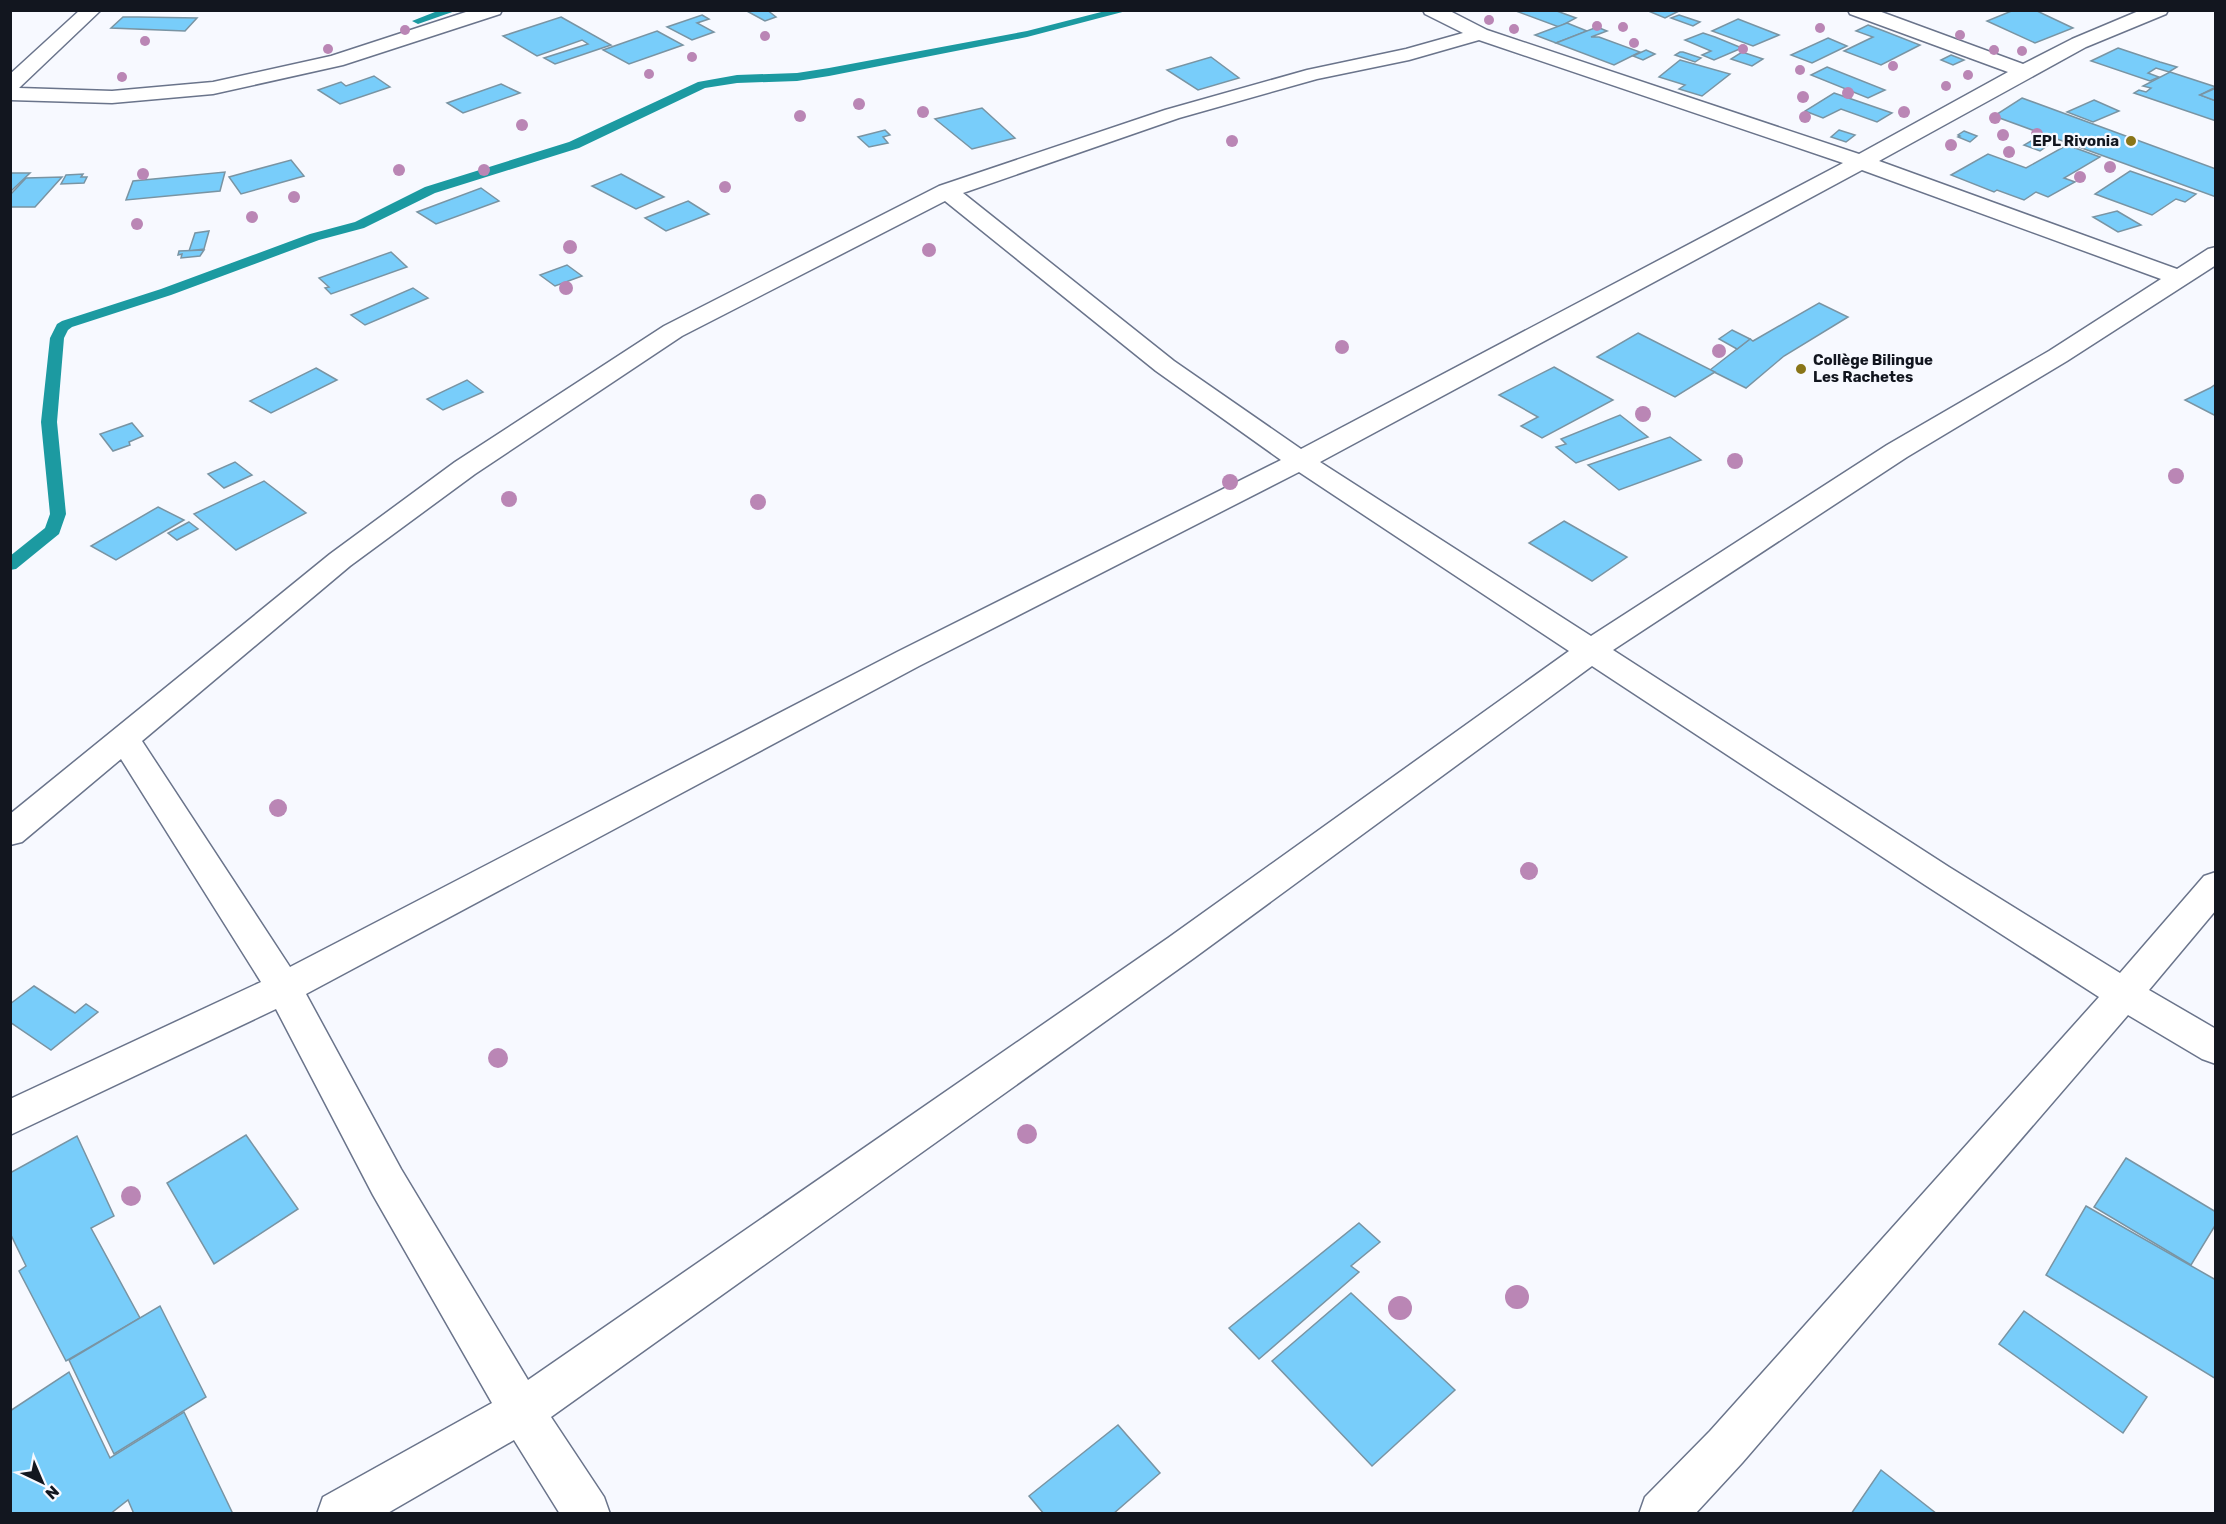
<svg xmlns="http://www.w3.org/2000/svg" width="2226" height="1524" font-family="Rubik,sans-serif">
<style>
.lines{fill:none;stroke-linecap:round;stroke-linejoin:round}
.stream{fill:#1c9aa1;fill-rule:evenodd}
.building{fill:#78cdfa;stroke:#7994a3;stroke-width:1.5}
.minor-casing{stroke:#6a748b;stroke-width:3}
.minor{fill:#fff;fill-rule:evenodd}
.tree{fill:#ba86b5}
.poi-dot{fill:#897518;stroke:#f7f9ff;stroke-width:2}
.labels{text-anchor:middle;stroke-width:4.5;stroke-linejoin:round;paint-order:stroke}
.far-poi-label{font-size:15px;font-weight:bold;fill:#12161f;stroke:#f7f9ff;text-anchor:end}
</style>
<rect width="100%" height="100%" fill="#f7f9ff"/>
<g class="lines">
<!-- stream -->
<g class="stream">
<polygon points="440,10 458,10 418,24 412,21"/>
<polygon points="1109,10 1130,10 1027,37 829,76 797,81 737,83 705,88 579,148 435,193 364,228 319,240 171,295 72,327 68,330 64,338 57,422 66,514 59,534 16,569 10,570 10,556 45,528 50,514 41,422 50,338 57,324 62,321 161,289 310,234 355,222 425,187 569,142 698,82 737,75 797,73 829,68 1027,31"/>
</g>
</g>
<!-- building -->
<g class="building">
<polygon points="745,10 767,10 776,17 765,21"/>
<polygon points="1554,10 1576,18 1559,27 1516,11"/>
<polygon points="1646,10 1681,10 1665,18"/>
<polygon points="2014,10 2035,10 2073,28 2035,43 1987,21"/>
<polygon points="702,15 709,19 697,23 714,32 692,40 667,27"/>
<polygon points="1679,15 1700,22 1693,26 1671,18"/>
<polygon points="123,17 138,17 197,18 185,31 111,28"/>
<polygon points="561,17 611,45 555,64 544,58 588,44 582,40 537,56 503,36"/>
<polygon points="1738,19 1779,35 1753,46 1712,31"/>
<polygon points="1567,23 1587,31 1556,43 1535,35"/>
<polygon points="1868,25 1884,31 1920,45 1881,65 1844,51 1873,37 1856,31"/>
<polygon points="1597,27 1607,31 1591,37 1599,37 1640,52 1614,65 1556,43"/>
<polygon points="657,31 683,45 629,64 603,50"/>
<polygon points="1703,33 1715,37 1742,48 1714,60 1702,55 1711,51 1685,40"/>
<polygon points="1828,38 1847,46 1812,63 1791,55"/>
<polygon points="2118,48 2160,62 2177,67 2169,72 2156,68 2148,73 2159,77 2150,81 2091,61"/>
<polygon points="1646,50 1655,54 1643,60 1633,56"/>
<polygon points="1680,52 1683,52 1701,58 1695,62 1675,55"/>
<polygon points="1742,52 1763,59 1752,66 1731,59"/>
<polygon points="1951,55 1964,60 1953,65 1941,60"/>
<polygon points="1211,57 1239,78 1198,90 1167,70"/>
<polygon points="1680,60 1730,74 1702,96 1679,89 1685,85 1659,77"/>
<polygon points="1827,67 1885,90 1868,98 1811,75"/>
<polygon points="2170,72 2216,87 2200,95 2216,101 2216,121 2134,93 2139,90 2146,92 2151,88 2143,86"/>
<polygon points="374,76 390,87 340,104 318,90 341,82 346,86"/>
<polygon points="501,84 520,93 463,113 447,103"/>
<polygon points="2216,88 2216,101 2200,95"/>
<polygon points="1834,93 1892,113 1877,122 1841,109 1823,118 1805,111"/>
<polygon points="2022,98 2216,169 2216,197 1994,116"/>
<polygon points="2094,100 2119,111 2093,122 2067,112"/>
<polygon points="982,108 1015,138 972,149 935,119"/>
<polygon points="885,130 890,135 883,137 888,143 869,147 858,137"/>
<polygon points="1839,130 1855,135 1846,142 1831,137"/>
<polygon points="1964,131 1977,136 1970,142 1958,137 1960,136 1958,135"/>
<polygon points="2031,141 2047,146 2040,151 2024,145"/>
<polygon points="2067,145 2100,157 2064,178 2075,182 2048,197 2036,192 2024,200 1997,190 1994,192 1951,175 1988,154 2026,168"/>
<polygon points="291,160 304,176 241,194 229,177"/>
<polygon points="2130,171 2196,194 2185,202 2176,199 2152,215 2095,194"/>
<polygon points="225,172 220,191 126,200 133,181"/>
<polygon points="10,173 30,173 10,192"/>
<polygon points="83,174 81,177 87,177 84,183 61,184 66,175"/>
<polygon points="621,174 664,197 636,209 592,186"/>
<polygon points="62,177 35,207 10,207 10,195 26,178"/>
<polygon points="481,188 499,201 436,224 417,212"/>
<polygon points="688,201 709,214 666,231 645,218"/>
<polygon points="2117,211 2141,225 2118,232 2093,217"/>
<polygon points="209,231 204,249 189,251 195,233"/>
<polygon points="204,250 200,256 181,258 182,254 178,255 179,251"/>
<polygon points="391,252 407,267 331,294 325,288 329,287 319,278"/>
<polygon points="567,265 582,276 555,286 540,275"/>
<polygon points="413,288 428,298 365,325 351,315"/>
<polygon points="1819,303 1848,317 1784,356 1746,388 1710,370 1750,339 1753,341"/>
<polygon points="1732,330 1750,339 1737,349 1719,339"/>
<polygon points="1638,333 1715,372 1675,397 1597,357"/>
<polygon points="1554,367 1613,400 1542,438 1521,426 1538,417 1499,395"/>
<polygon points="316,368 337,380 271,413 250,401"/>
<polygon points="467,380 483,392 443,410 427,399"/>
<polygon points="2216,384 2216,416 2185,400 2210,388"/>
<polygon points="1620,415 1648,437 1576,463 1556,447 1566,444 1561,439"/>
<polygon points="132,423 143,436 129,442 130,445 113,451 100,434"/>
<polygon points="1670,437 1701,460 1619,490 1588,465"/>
<polygon points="235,462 252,475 224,488 208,474"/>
<polygon points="264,481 306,513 236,550 194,514"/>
<polygon points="158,507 184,520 116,560 91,546"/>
<polygon points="1564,521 1627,557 1592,581 1529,543"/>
<polygon points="189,522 198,529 177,540 168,533"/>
<polygon points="34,986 75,1013 86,1004 98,1012 51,1050 10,1022 10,1004"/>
<polygon points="246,1135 298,1209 214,1264 167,1183"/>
<polygon points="77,1136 114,1216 91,1228 140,1318 66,1361 19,1271 26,1266 10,1233 10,1173"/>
<polygon points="2126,1158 2216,1212 2216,1224 2191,1265 2094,1207"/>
<polygon points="2086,1206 2216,1280 2216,1379 2046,1275"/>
<polygon points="1359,1223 1380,1242 1351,1266 1359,1272 1259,1359 1229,1328"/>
<polygon points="1351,1293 1455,1390 1372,1466 1272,1361"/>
<polygon points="160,1306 206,1397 114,1454 69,1360"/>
<polygon points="2024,1311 2147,1397 2123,1433 1999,1344"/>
<polygon points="69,1372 110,1458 184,1412 233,1514 134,1514 128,1500 110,1514 10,1514 10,1411"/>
<polygon points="1118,1425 1160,1473 1113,1514 1044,1514 1029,1496"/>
<polygon points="1881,1470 1937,1514 1851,1514"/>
</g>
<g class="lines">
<!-- minor casing -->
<g class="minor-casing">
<g id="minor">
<polygon points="80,10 101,10 19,88 112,91 213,82 331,56 472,10 502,10 500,14 343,65 213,94 112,103 10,100 10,74"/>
<path d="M1423 10H1448L1487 30 1859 154 2008 72 1850 14 1848 10H1876L2023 64 2072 39 2141 10H2168L2166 14 2086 47 1879 161 2177 269 2208 249 2216 247V265L2067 361 1907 457 1613 650 1949 867 2120 973 2204 876 2216 872V910L2149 990 2216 1029V1064L2202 1059 2128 1015 1742 1463 1695 1514H1639L1645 1497 1710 1431 2099 997 1925 885 1592 666 1194 958 551 1417 604 1497 610 1514H560L514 1440 386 1514H317L323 1497 492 1403 373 1195 276 1009 10 1135V1099L261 982 121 759 22 842 10 845V814L330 554 455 462 664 326 939 186 1165 110 1307 70 1406 49 1463 33 1425 14ZM1479 40 1843 163 1301 449 1174 361 963 193 1179 118 1317 79 1409 60ZM1862 170 2161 279 2049 351 1887 445 1591 636 1320 462ZM945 201 1156 371 1281 460 897 652 290 967 142 741 350 566 475 474 682 336ZM1299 472 1569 651 1168 938 528 1380 401 1169 306 994 919 666Z"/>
</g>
</g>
<!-- minor -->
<use href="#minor" class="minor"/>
</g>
<!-- trees -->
<g class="tree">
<circle cx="1489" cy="20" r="5"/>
<circle cx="1597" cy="26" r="5"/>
<circle cx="1623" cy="27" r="5"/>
<circle cx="1820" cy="28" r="5"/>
<circle cx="1514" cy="29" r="5"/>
<circle cx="405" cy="30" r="5"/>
<circle cx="1960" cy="35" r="5"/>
<circle cx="765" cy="36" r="5"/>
<circle cx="145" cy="41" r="5"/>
<circle cx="1634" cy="43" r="5"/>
<circle cx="328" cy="49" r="5"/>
<circle cx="1743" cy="49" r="5"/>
<circle cx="1994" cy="50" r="5"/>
<circle cx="2022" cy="51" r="5"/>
<circle cx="692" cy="57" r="5"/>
<circle cx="1893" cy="66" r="5"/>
<circle cx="1800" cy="70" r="5"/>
<circle cx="649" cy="74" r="5"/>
<circle cx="1968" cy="75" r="5"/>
<circle cx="122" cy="77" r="5"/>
<circle cx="1946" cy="86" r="5"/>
<circle cx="1848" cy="93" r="6"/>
<circle cx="1803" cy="97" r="6"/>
<circle cx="859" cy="104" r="6"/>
<circle cx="923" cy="112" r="6"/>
<circle cx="1904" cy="112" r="6"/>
<circle cx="800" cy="116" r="6"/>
<circle cx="1805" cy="117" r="6"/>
<circle cx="1995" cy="118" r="6"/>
<circle cx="522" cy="125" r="6"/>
<circle cx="2037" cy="134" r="6"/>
<circle cx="2003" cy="135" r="6"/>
<circle cx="1232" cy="141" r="6"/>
<circle cx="1951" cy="145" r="6"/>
<circle cx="2009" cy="152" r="6"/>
<circle cx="2110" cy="167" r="6"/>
<circle cx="399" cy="170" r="6"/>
<circle cx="484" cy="170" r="6"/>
<circle cx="143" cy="174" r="6"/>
<circle cx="2080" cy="177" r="6"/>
<circle cx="725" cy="187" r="6"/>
<circle cx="294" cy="197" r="6"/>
<circle cx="252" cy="217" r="6"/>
<circle cx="137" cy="224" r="6"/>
<circle cx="570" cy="247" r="7"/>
<circle cx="929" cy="250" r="7"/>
<circle cx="566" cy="288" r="7"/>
<circle cx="1342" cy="347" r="7"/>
<circle cx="1719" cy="351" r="7"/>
<circle cx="1643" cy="414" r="8"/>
<circle cx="1735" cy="461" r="8"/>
<circle cx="2176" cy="476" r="8"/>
<circle cx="1230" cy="482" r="8"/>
<circle cx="509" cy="499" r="8"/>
<circle cx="758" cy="502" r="8"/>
<circle cx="278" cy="808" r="9"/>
<circle cx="1529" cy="871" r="9"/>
<circle cx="498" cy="1058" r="10"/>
<circle cx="1027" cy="1134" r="10"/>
<circle cx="131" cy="1196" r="10"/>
<circle cx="1517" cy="1297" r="12"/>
<circle cx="1400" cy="1308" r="12"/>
</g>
<!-- markers -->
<g class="poi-dot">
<circle cx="2131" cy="141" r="6"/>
<circle cx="1801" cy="369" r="6"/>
</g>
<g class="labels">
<!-- far-poi labels -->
<g class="far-poi-label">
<text x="2119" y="146">EPL Rivonia</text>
<text x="1813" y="365" text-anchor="start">Collège Bilingue<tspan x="1813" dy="17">Les Rachetes</tspan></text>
</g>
</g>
<!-- border -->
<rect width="2226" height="1524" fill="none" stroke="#12161f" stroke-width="24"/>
<!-- north arrow -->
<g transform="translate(42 1482) rotate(136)" stroke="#f7f9ff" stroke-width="4.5" paint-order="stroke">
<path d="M0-4.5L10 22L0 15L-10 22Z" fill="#12161f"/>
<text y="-9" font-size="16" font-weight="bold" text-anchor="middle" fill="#12161f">N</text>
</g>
</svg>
